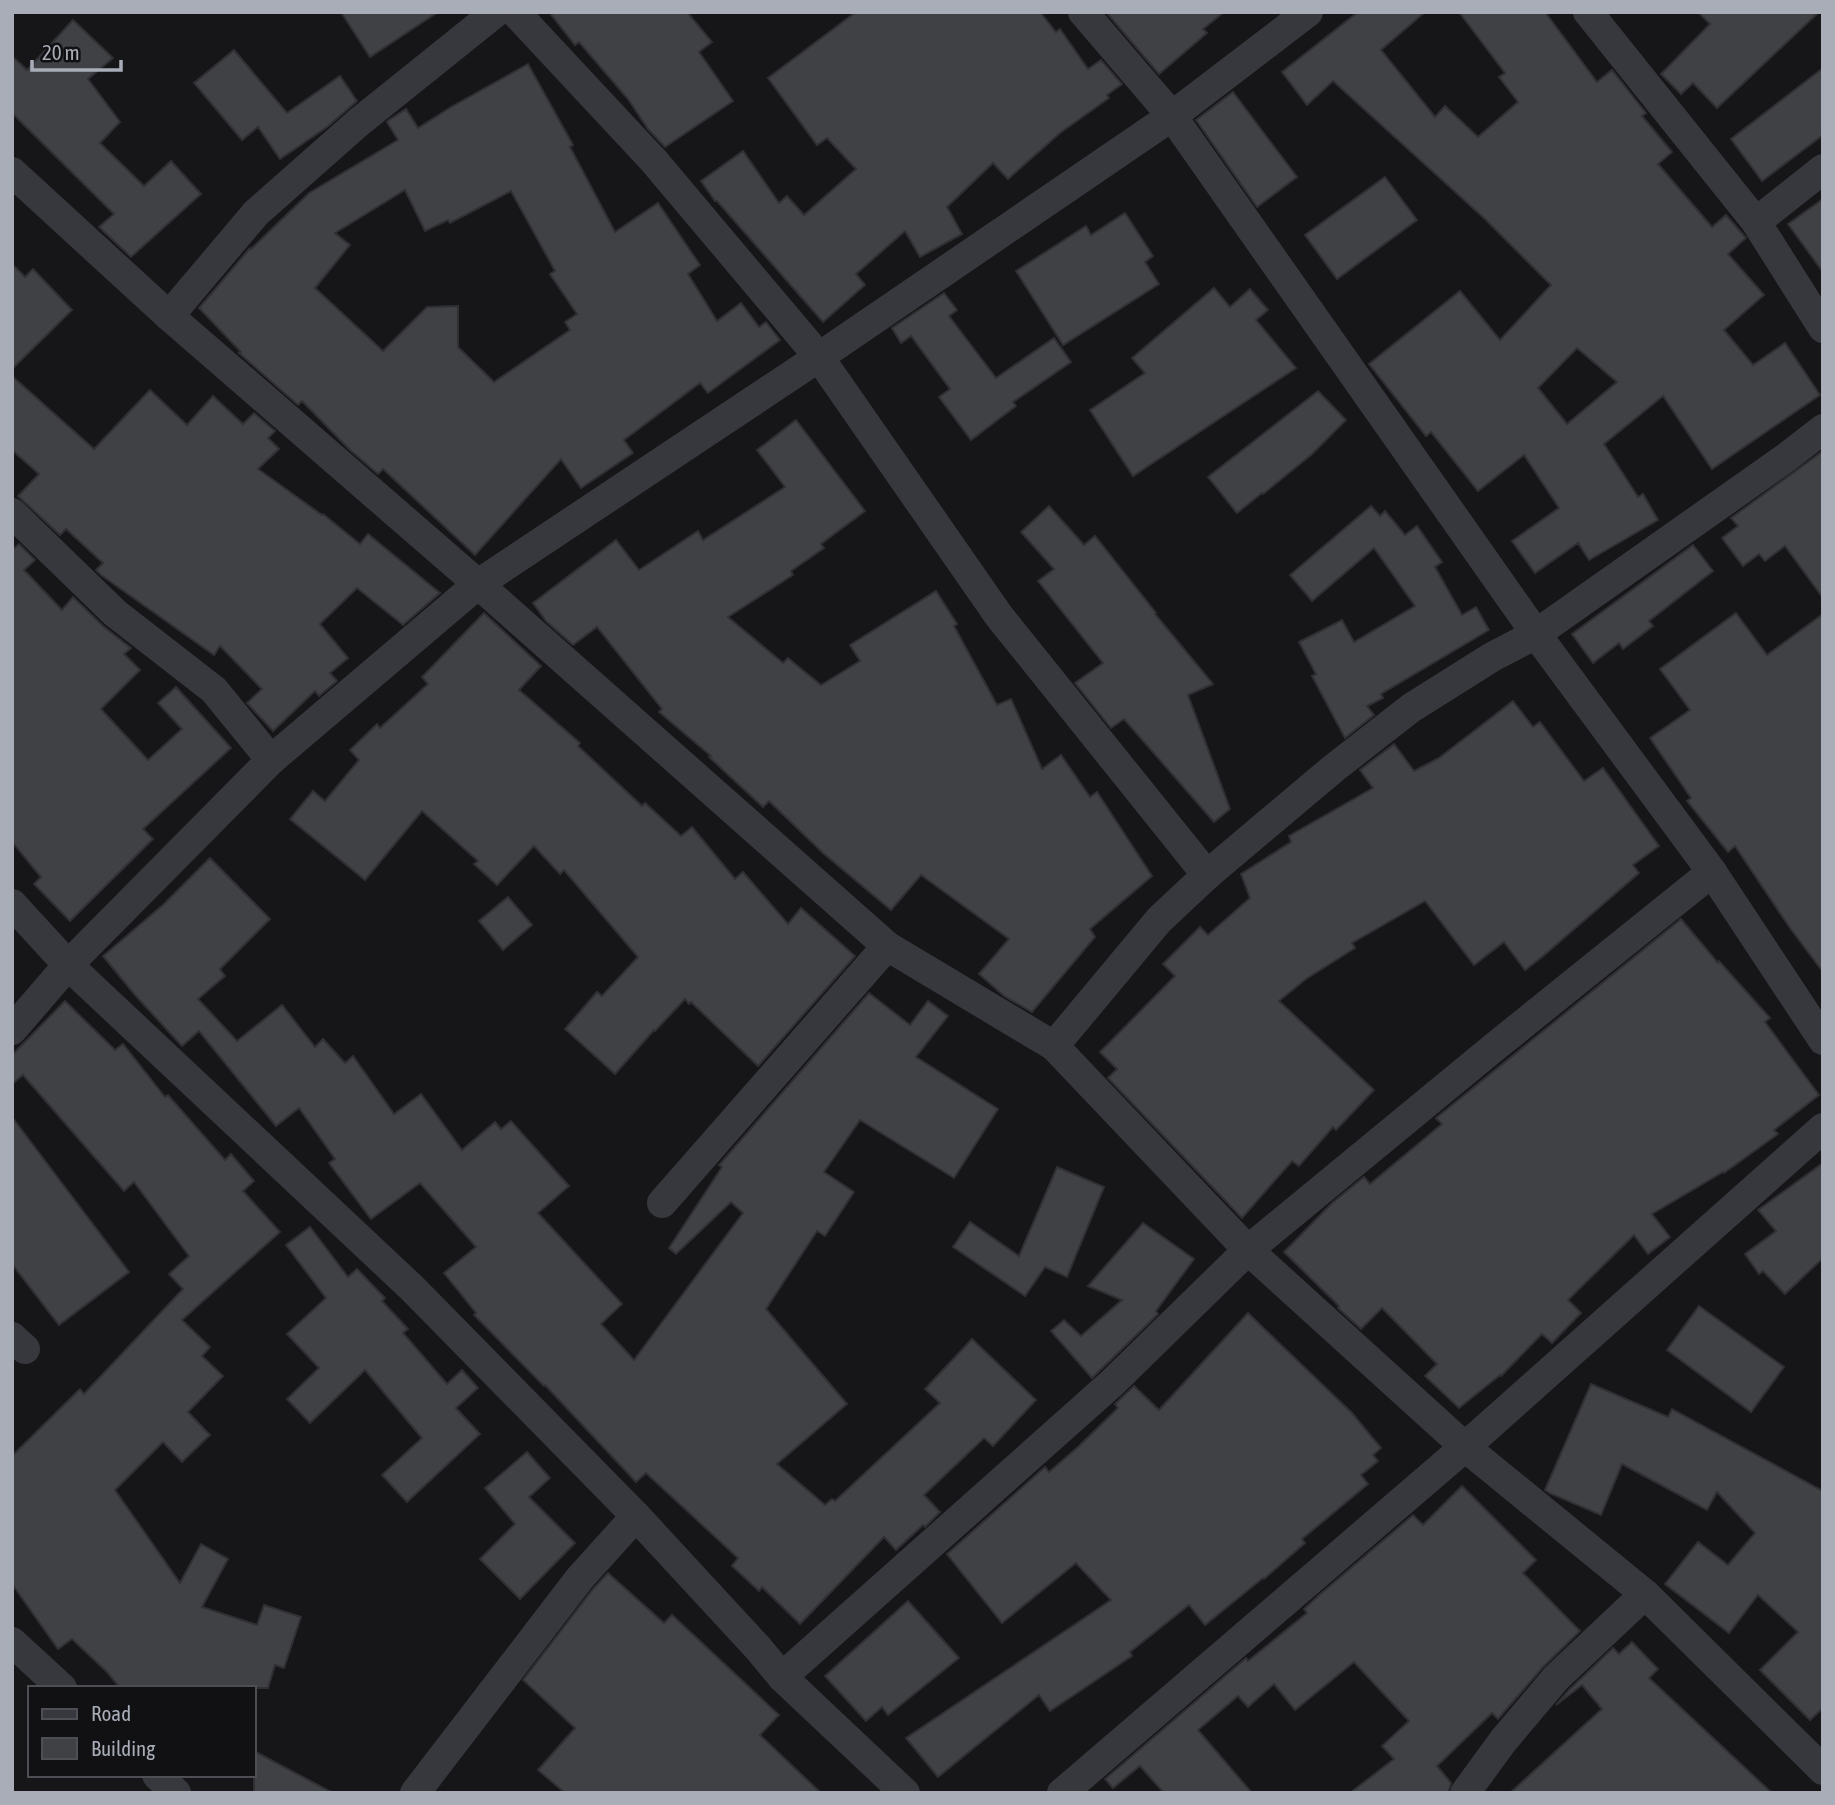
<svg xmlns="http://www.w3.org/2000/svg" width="1835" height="1805" font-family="'Asap Condensed',sans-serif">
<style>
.building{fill:#404145;stroke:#303034;stroke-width:2;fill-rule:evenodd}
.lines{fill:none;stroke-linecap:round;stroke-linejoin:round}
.minor{stroke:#37383d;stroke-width:30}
</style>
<rect width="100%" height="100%" fill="#161618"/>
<!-- building -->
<g class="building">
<polygon points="341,12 438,12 370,57"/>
<polygon points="549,12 687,12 712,42 699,52 733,101 665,147 648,129 628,99 579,42 575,45"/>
<polygon points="856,12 1040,12 1056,32 1060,29 1088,69 1101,60 1122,84 1107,95 1109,98 1060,133 1008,179 993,163 947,207 962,234 920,257 905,231 856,274 865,285 823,322 717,201 715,201 701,181 743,151 779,203 787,196 804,215 856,169 827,138 817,145 768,78"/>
<polygon points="1106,12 1224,12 1203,29 1207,33 1159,74"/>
<path d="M1358 12H1425L1381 50 1435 117 1445 106 1478 137 1518 102 1499 77 1505 73 1459 12H1545L1597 82 1612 70 1646 113 1642 116 1672 152 1658 164 1712 227 1726 215 1746 238 1728 254 1764 295 1724 330 1753 365 1785 343 1820 395 1712 469 1663 396 1604 444 1638 497 1643 494 1658 520 1589 560 1578 543 1535 573 1512 541 1559 508 1524 455 1478 491 1431 432 1426 436 1369 364 1460 291 1500 340 1551 285 1485 219 1333 81 1307 105 1282 72ZM1577 348 1617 382 1567 424 1538 388Z"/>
<polygon points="1698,12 1819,12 1717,108 1693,83 1681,94 1661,74 1710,24"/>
<polygon points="73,20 113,58 88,79 120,122 100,143 144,186 171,161 201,194 131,257 99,227 114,214 12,113 12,56 27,70"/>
<polygon points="234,50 287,113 340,76 357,101 327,127 280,159 258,127 242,140 194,83"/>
<path d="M528 64 573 145 570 147 615 232 658 203 700 265 688 274 717 321 741 303 759 327 766 322 780 340 708 393 700 383 624 440 633 453 581 488 561 459 475 555 383 469 378 474 350 450 302 401 298 405 239 353 241 352 199 308 250 248 251 249 309 193 398 140 387 122 389 120 406 109 418 128 451 107ZM405 190 425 231 448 220 450 223 511 191 555 271 550 274 577 314 565 322 570 330 494 382 458 347V306L427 307 383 351 315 288 350 245 335 233Z"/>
<polygon points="1823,68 1823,135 1762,181 1731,139"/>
<polygon points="1233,92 1297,177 1257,207 1196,120"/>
<polygon points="1385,177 1417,220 1337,279 1305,235"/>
<polygon points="1823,199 1823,272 1788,224"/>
<polygon points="1125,213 1153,256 1145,262 1159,284 1063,345 1016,271 1086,226 1091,235"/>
<polygon points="12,264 25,277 33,269 72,310 12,369"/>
<polygon points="1214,288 1230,307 1250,289 1268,310 1256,320 1296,368 1133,476 1090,410 1145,373 1132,358"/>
<polygon points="944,293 957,310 949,316 996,378 1054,338 1071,362 1013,402 1016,406 971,440 939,397 950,389 911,336 901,343 892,328"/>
<polygon points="12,376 94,449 150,390 187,425 213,396 243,424 254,413 275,431 268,438 279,449 258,469 322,515 323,514 360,544 368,534 440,593 403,625 357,588 320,624 348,658 330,673 337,681 319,696 315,691 273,731 247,703 262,689 220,646 214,655 101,575 96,570 103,563 66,529 60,535 18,496 39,474 12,450"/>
<polygon points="1318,391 1346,420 1311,455 1263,494 1262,493 1237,513 1208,477"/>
<polygon points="796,420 865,511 821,544 824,548 791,571 793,575 728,617 783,663 788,658 821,685 860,661 850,645 936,591 957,624 954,626 997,705 1011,699 1042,769 1061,755 1090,797 1097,792 1152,876 1090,929 1095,937 1032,1012 1004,996 979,974 1009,939 921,875 891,910 823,853 769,801 763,807 709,757 711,756 659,712 662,709 597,627 573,645 546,621 533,603 616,540 639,570 698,531 703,540 785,487 757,450"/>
<polygon points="1823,451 1823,598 1785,546 1765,561 1759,554 1743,566 1722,538 1738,526 1731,518"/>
<polygon points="1049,506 1084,545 1095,536 1156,613 1155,614 1213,684 1188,695 1230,809 1214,822 1124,719 1111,728 1075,683 1103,663 1038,581 1054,569 1021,532"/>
<polygon points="1371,506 1380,516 1385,511 1405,535 1417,526 1442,562 1435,567 1462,615 1476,607 1489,630 1381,694 1383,698 1367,706 1374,715 1345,738 1312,676 1316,674 1299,642 1342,620 1354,642 1415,606 1374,548 1312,601 1290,575"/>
<polygon points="19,544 35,560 24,570 62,610 73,597 103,626 131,648 124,654 140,670 101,709 148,760 182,729 158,703 176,687 231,748 143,829 153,839 70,921 34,884 41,877 12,842 12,550"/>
<polygon points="1693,545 1713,571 1649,621 1653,626 1623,649 1619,643 1593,663 1572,634"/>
<polygon points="484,613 541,666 519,690 580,743 578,746 642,806 645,803 681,836 692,827 735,879 743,872 788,924 801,908 855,956 758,1066 691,1002 689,1004 685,999 655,1031 654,1030 615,1074 565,1029 597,992 602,996 638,957 564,870 560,874 534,846 497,885 474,864 478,861 422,811 365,880 290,819 313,791 325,801 359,760 350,750 377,724 380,728 428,684 422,677"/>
<polygon points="1736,613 1767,655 1823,614 1823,972 1790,928 1735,846 1728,852 1687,801 1691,798 1650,738 1690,710 1660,669"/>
<polygon points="1513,701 1533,727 1540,722 1584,781 1603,768 1659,846 1633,865 1639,873 1542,957 1525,970 1504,942 1474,965 1425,901 1352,943 1355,948 1306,979 1279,1001 1374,1090 1336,1130 1333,1127 1299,1166 1292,1161 1242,1218 1108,1078 1117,1069 1100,1052 1175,976 1163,964 1200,927 1208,935 1250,898 1241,874 1291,842 1289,836 1373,788 1360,770 1394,744 1414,771 1439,758"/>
<polygon points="210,858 270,919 220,969 225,976 198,999 237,1041 282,1005 315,1047 323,1039 345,1063 353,1056 394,1114 421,1094 462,1150 495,1122 501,1129 511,1121 569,1186 538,1213 622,1304 601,1324 634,1360 743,1213 731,1202 676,1254 669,1248 722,1167 719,1165 869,993 910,1025 928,1001 948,1016 916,1057 998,1109 954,1178 860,1120 824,1172 854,1192 825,1236 817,1231 766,1309 847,1404 777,1464 825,1505 832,1499 835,1501 940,1403 925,1389 972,1339 1036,1400 993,1446 984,1438 924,1495 940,1512 925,1527 923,1525 896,1550 884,1537 800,1624 762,1587 759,1591 732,1566 738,1558 646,1473 636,1482 545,1385 544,1386 474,1315 476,1313 444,1273 476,1247 420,1183 371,1219 329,1163 335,1159 299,1108 276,1126 199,1031 182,1046 135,995 103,956 164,904"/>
<polygon points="508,897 532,925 503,950 479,921"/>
<polygon points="1681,919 1718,963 1719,961 1770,1018 1765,1022 1819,1095 1774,1130 1778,1134 1724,1173 1723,1172 1652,1214 1670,1237 1648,1254 1634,1235 1568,1300 1581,1313 1552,1343 1542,1334 1501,1376 1500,1375 1459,1408 1425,1376 1437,1364 1382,1308 1361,1329 1338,1308 1339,1306 1284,1252 1332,1203 1364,1177 1370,1184 1442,1124 1436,1118"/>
<polygon points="65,1001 115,1050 123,1044 165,1097 168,1095 225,1160 231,1154 254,1181 243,1191 280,1232 182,1320 210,1347 202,1356 223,1376 188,1412 210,1435 182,1462 163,1442 115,1490 180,1583 201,1544 228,1559 202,1607 257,1625 264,1605 301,1617 284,1668 275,1665 268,1688 120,1688 107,1672 72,1639 58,1649 12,1584 12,1456 80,1389 84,1394 183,1289 169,1274 189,1256 134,1182 124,1191 23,1075 12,1084 12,1055"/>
<polygon points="12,1117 129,1272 59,1325 12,1264"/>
<polygon points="1823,1163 1823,1258 1785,1294 1763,1271 1759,1274 1745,1254 1776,1231 1758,1210"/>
<polygon points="1057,1167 1104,1187 1067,1277 1045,1267 1025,1296 953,1247 970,1222 1019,1256"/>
<polygon points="1143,1223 1194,1259 1156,1311 1158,1314 1092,1378 1051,1331 1064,1320 1081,1336 1122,1300 1088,1286"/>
<polygon points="310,1227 348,1277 357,1269 385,1298 382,1301 408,1329 403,1333 447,1384 462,1370 478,1388 456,1408 480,1434 407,1502 382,1475 422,1438 365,1370 310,1423 287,1399 319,1368 287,1334 326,1298 286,1245"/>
<polygon points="1699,1306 1784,1367 1751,1412 1667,1350"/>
<polygon points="1248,1313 1352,1413 1381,1448 1373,1455 1378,1461 1361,1475 1368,1484 1302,1539 1305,1543 1264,1579 1263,1578 1205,1625 1189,1605 1130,1652 1132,1656 1050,1711 1039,1695 938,1777 906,1738 1111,1600 1076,1563 1002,1623 947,1554 1045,1467 1049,1472 1078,1447 1118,1408 1115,1404 1134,1386 1159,1410"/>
<polygon points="1591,1384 1668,1417 1672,1409 1823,1491 1823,1708 1810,1720 1760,1670 1798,1632 1758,1595 1729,1633 1665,1584 1698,1542 1728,1565 1755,1533 1717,1492 1707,1510 1622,1464 1601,1515 1549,1493 1545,1490"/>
<polygon points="527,1452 550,1478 529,1497 575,1543 520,1599 480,1559 515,1524 485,1488"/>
<polygon points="1462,1486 1536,1560 1523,1573 1580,1631 1543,1667 1498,1719 1492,1713 1437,1766 1451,1783 1448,1793 1350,1793 1394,1759 1382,1746 1409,1721 1354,1662 1295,1710 1274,1684 1248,1707 1238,1696 1198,1730 1252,1793 1164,1793 1140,1766 1113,1788 1105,1779 1246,1658 1248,1661 1307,1613 1304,1609 1318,1596 1413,1515 1423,1525"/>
<polygon points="608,1573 664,1623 672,1615 779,1715 760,1735 821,1793 565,1793 538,1770 575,1728 523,1680 593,1589"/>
<polygon points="908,1601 959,1658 888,1715 882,1707 866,1721 825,1676"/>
<polygon points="1632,1642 1658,1669 1649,1678 1772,1793 1510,1793 1602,1709 1582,1685 1556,1705 1569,1690 1613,1648 1619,1654"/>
<polygon points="254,1751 333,1793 254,1793"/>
</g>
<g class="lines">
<!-- minor -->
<g class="minor">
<polyline points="515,12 654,161 819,357 999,616 1207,875"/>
<polyline points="1083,12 1172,116 1536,634 1712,872 1823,1040"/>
<polyline points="1588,12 1756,222 1823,328"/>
<polyline points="12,172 169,316 478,584 887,946 1054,1046 1248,1250 1465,1447 1645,1594 1823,1770"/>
<polyline points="1756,222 1823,169"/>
<polyline points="169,316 256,213 359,122 496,12"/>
<polyline points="12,513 115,613 214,690 271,760"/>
<polyline points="12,904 68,965 412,1288 636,1516 758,1648 782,1677 905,1793"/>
<polyline points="12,1030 68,965 271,760 478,584 819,357 1172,116 1308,12"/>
<polyline points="1054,1046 1159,920 1207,875 1334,768 1411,708 1492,657 1536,634 1787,457 1823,429"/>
<polyline points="662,1203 887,946"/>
<polyline points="12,1337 25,1349"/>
<polyline points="12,1642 62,1688"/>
<polyline points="782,1677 1112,1383 1248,1250 1492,1049 1712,872"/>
<polyline points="157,1775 176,1793"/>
<polyline points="415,1793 580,1578 636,1516"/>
<polyline points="1062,1793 1465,1447 1823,1128"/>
<polyline points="1465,1793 1503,1741 1556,1678 1645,1594"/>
</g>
</g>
<!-- border -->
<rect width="1835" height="1805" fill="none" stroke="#a8adb8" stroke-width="28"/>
<!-- legend -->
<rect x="28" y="1686" width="228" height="91" fill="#111113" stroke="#4d4f55" stroke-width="2"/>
<rect x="42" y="1709" width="35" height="10" fill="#37383d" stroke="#4d4f55" stroke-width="2"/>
<text x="91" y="1721" font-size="21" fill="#a8adb8">Road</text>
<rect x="42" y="1738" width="35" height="21" fill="#404145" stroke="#4d4f55" stroke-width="2"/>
<text x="91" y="1756" font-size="21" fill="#a8adb8">Building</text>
<!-- scale -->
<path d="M32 60v10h89v-10" fill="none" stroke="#a8adb8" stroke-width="3.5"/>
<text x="42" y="60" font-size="21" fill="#a8adb8" stroke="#111113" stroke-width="5" paint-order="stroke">20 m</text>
</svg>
